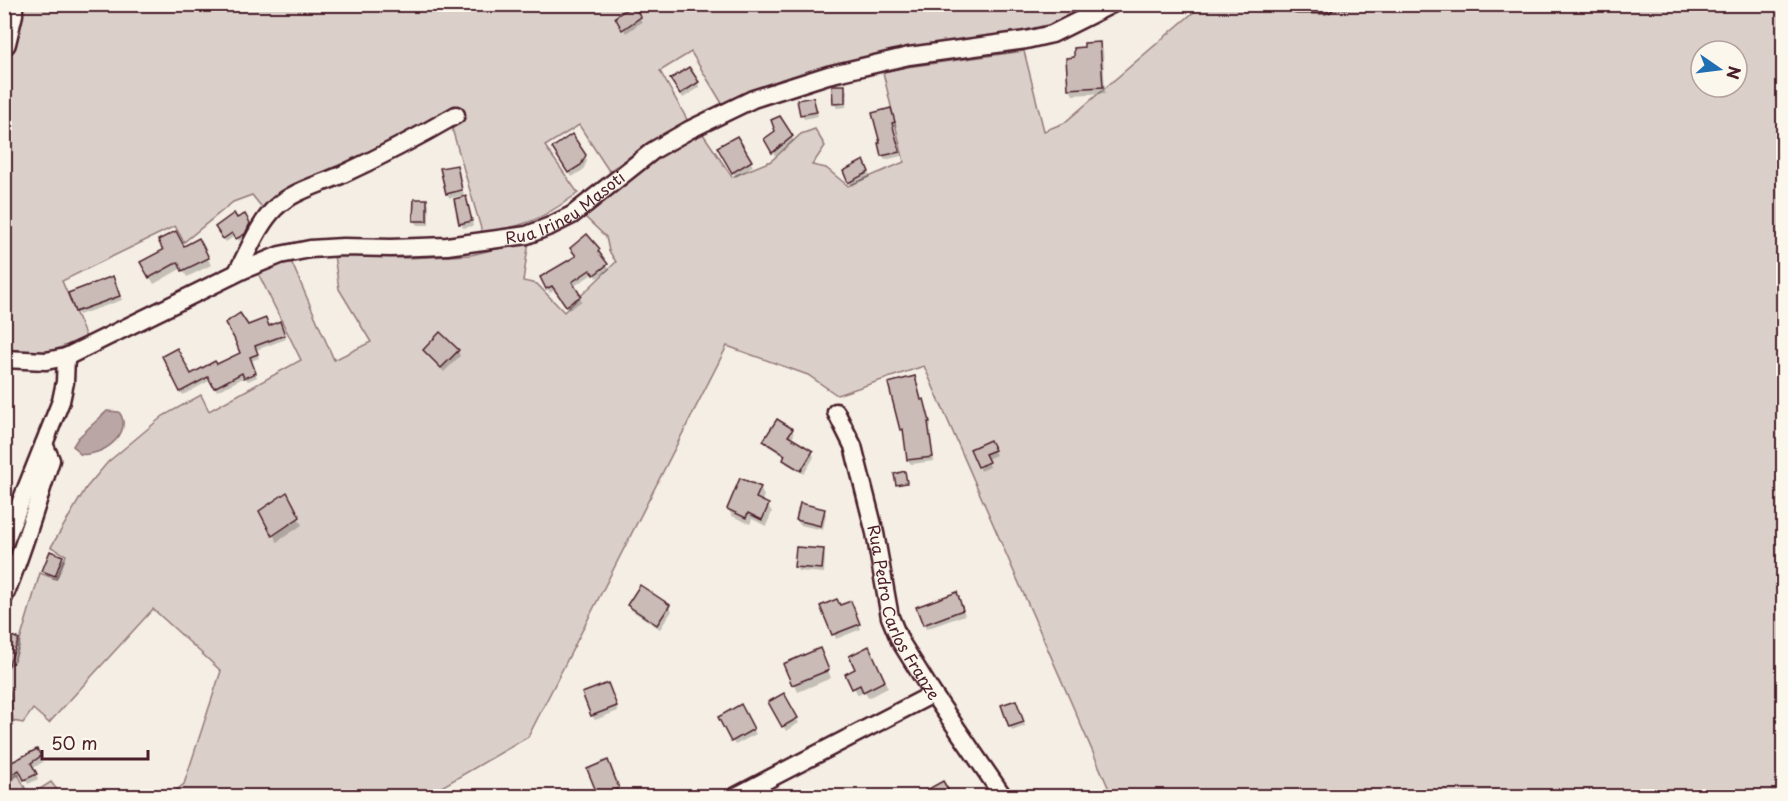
<svg xmlns="http://www.w3.org/2000/svg" width="1788" height="801" font-family="'Playpen Sans',sans-serif">
<style>
.green{fill:#dbd0c9;stroke:#92787a;stroke-width:1.5;fill-rule:evenodd}
.water{fill:#baa7a5;stroke:#8d7174;stroke-width:1.5}
.shadow{fill:#0003}
.building{fill:#cabbb6;stroke:#4a1f2b;stroke-width:1.5}
.lines{fill:none;stroke-linecap:round;stroke-linejoin:round}
.street-casing{stroke:#4a1f2b;stroke-width:21}
.secondary-casing{stroke:#4a1f2b;stroke-width:27}
.street{stroke:#fbf7ec;stroke-width:16}
.secondary{stroke:#fbf7ec;stroke-width:22}
.labels{text-anchor:middle;stroke-width:4.5;stroke-linejoin:round;paint-order:stroke}
.street-label{font-size:16px;fill:#4a1f2b;stroke:#fbf7ec}
</style>
<rect width="100%" height="100%" fill="#f4eee4"/>
<filter id="ink" filterUnits="userSpaceOnUse"><feTurbulence type="fractalNoise" baseFrequency=".0167" numOctaves="2"/><feDisplacementMap in="SourceGraphic" scale="12" xChannelSelector="R" yChannelSelector="G"/><feConvolveMatrix kernelMatrix="1 2 1 2 8 2 1 2 1" color-interpolation-filters="sRGB"/></filter>
<g filter="url(#ink)">
<!-- green -->
<g class="green">
<path d="M1363 4 1783 5V796H1112L924 366 837 395 808 375 727 346 528 737 431 793 432 796H169L184 784 221 671 153 609 49 723 33 709 23 723 13 721 10 691 5 686 4 670 14 661 40 573 56 579 66 555 51 547 86 488 108 462 163 416 201 395 209 411 301 360 257 271 291 261 334 360 371 342 339 289 334 255 407 258 471 255 529 241 523 281 537 284 564 312 616 262 609 251 606 237 584 216C622 185 658 153 703 134L732 177 771 161 801 134 815 129 825 146 812 165 826 168 848 186 904 162 883 72 907 67 1024 51 1044 131 1064 123 1202 5H1239L1281 11H1322L1347 9ZM1701 51H1737V87H1701Z"/>
<path d="M20 5H1096L1052 26 1033 30 883 53 782 79 723 105 691 52 660 71 689 123 649 145 609 171 579 125 545 146 578 193C542 219 525 227 482 232L451 125 265 211 252 195 233 202 184 242 175 226 62 281 86 337 52 351 31 352 5 350 4 70C13 48 17 27 20 5Z"/>
<polygon points="18,774 29,796 51,782 62,796 5,796 5,782"/>
</g>
<!-- water -->
<path class="water" d="M107 411 119 412C135 433 101 458 80 454L73 446 78 438Z"/>
<!-- shadow -->
<g class="shadow">
<polygon points="632,7 642,22 626,33 617,18"/>
<polygon points="1100,44 1103,50 1105,93 1073,95 1069,88 1075,59"/>
<polygon points="689,69 700,87 683,98 672,80"/>
<polygon points="844,86 847,91 846,107 837,108 834,103"/>
<polygon points="813,98 818,116 804,119 802,115"/>
<polygon points="891,110 897,127 894,128 901,156 885,160 882,156"/>
<polygon points="780,118 794,141 775,156 766,140 776,132"/>
<polygon points="572,136 587,161 583,170 572,177 554,148"/>
<polygon points="736,138 753,166 736,177 719,148"/>
<polygon points="456,166 464,195 450,198 447,194"/>
<polygon points="866,166 870,177 852,186 849,182"/>
<polygon points="466,198 473,226 463,228 461,223"/>
<polygon points="427,201 429,205 429,225 417,225 415,220"/>
<polygon points="244,216 251,228 246,237 239,241 236,235 226,242 217,228"/>
<polygon points="202,247 211,265 187,277 182,268 154,284 142,263 183,248"/>
<polygon points="599,250 601,254 600,255 610,269 597,278 594,273 573,287 582,301 569,310 555,290 550,293 542,278"/>
<polygon points="115,282 122,300 79,315 76,311"/>
<polygon points="247,326 281,327 286,339 256,350 259,358 251,361 257,377 248,381 245,377 217,391 211,380 183,395 164,357 190,376 217,366 242,353"/>
<polygon points="425,350 458,351 460,356 444,372"/>
<polygon points="914,378 921,401 926,405 931,426 930,427 934,461 911,464 908,460 905,434 901,430 889,384"/>
<polygon points="792,430 794,435 791,440 812,452 814,457 804,474 787,464 784,460 786,457 768,446 765,441"/>
<polygon points="992,447 996,455 987,459 990,467 981,471 972,450"/>
<polygon points="760,488 764,496 761,502 768,505 772,512 766,526 752,519 750,524 732,516 728,509"/>
<polygon points="286,494 302,525 277,542 261,511"/>
<polygon points="824,510 826,514 823,530 800,525 797,520"/>
<polygon points="823,551 825,555 824,573 798,571 796,567"/>
<polygon points="62,557 65,561 57,580 46,575 44,571"/>
<polygon points="959,598 965,615 926,629 924,624"/>
<polygon points="628,605 669,606 672,611 660,629 631,610"/>
<polygon points="822,607 853,607 861,629 836,639"/>
<polygon points="18,640 21,645 15,660 4,655"/>
<polygon points="872,655 888,688 868,698 865,692 858,695 847,674 857,669"/>
<polygon points="823,657 831,678 798,692 785,664"/>
<polygon points="610,689 618,711 595,720 592,716"/>
<polygon points="784,695 799,723 786,731 770,702"/>
<polygon points="740,706 756,734 735,745 720,718"/>
<polygon points="1003,706 1018,706 1025,726 1012,731"/>
<polygon points="37,751 43,762 33,768 38,779 28,784 23,774 4,785 4,754 12,764"/>
<polygon points="609,766 620,793 612,796 600,796 588,769"/>
<polygon points="846,789 850,796 832,796"/>
<polygon points="1057,789 1061,796 1046,796"/>
</g>
<!-- building -->
<g class="building">
<polygon points="633,5 641,17 622,30 615,17"/>
<polygon points="1100,42 1103,87 1068,89 1066,58 1074,57 1074,48 1084,47 1084,43"/>
<polygon points="689,67 699,82 680,94 670,79"/>
<polygon points="832,85 845,85 845,103 833,104"/>
<polygon points="813,97 817,112 800,115 797,100"/>
<polygon points="891,108 895,122 892,123 900,152 881,156 878,143 880,143 872,113"/>
<polygon points="780,116 793,136 772,153 764,139 775,131 771,120"/>
<polygon points="572,134 586,155 581,165 568,173 552,148"/>
<polygon points="737,136 752,161 732,173 717,147"/>
<polygon points="864,160 869,172 848,183 843,171"/>
<polygon points="457,165 462,190 446,194 440,168"/>
<polygon points="466,196 472,221 459,224 454,199"/>
<polygon points="414,199 427,199 427,221 413,221"/>
<polygon points="234,213 237,218 245,214 250,223 245,234 236,239 232,233 223,239 215,227"/>
<polygon points="176,231 184,246 199,238 209,258 182,271 178,262 149,278 140,262 163,250 158,240"/>
<polygon points="587,234 600,249 598,251 608,264 594,275 590,270 572,282 581,296 566,306 552,286 546,289 540,277 576,256 570,248"/>
<polygon points="113,276 120,296 75,312 68,293"/>
<polygon points="240,313 248,325 266,318 269,326 280,321 285,335 255,346 258,354 250,357 256,373 244,378 242,373 214,388 208,377 180,392 162,356 177,348 191,374 215,361 217,364 240,353 234,338 225,323"/>
<polygon points="440,332 459,350 441,368 423,350"/>
<polygon points="915,376 921,400 924,399 930,422 928,422 933,457 907,460 903,429 900,430 888,383"/>
<polygon points="777,419 793,429 788,436 813,451 801,471 783,460 785,455 763,441"/>
<polygon points="990,440 995,450 985,454 989,462 978,467 970,449"/>
<polygon points="905,471 907,483 896,485 894,474"/>
<polygon points="740,478 761,487 756,498 769,504 762,520 748,513 746,518 727,509"/>
<polygon points="287,492 300,517 272,536 259,511"/>
<polygon points="800,503 825,509 821,526 796,520"/>
<polygon points="796,547 824,549 822,569 794,567"/>
<polygon points="50,551 63,556 55,576 42,571"/>
<polygon points="640,585 670,605 657,625 627,605"/>
<polygon points="957,592 963,610 923,625 916,607"/>
<polygon points="837,599 840,605 851,601 860,624 832,635 820,606"/>
<polygon points="4,633 19,639 5,674 4,674"/>
<polygon points="869,646 885,681 863,692 860,685 852,689 845,674 855,669 849,656"/>
<polygon points="820,648 829,670 792,685 783,664"/>
<polygon points="608,683 617,706 591,716 582,693"/>
<polygon points="784,693 798,718 782,727 768,702"/>
<polygon points="1016,700 1024,722 1009,727 1001,705"/>
<polygon points="741,704 754,729 731,742 718,717"/>
<polygon points="4,749 12,762 37,749 41,756 31,763 37,774 24,780 19,770 4,779"/>
<polygon points="608,760 619,788 598,796 587,769"/>
<polygon points="943,781 952,796 916,796"/>
</g>
<g class="lines">
<!-- street casing -->
<g class="street-casing">
<g id="street">
<polyline points="1297,4 1325,4"/>
<path d="M237 272C248 252 258 225 275 208 293 191 318 185 341 175 380 157 418 137 456 115"/>
<path id="s1" d="M4 359 46 361 66 357 243 270 280 255 310 249 343 247 391 248 447 246 527 235 550 226 572 215 654 150 689 130 753 99 828 75 909 56 1026 40 1052 34 1112 4"/>
<path id="s2" d="M836 412 853 446 875 533 890 617 900 641 933 694 1003 796"/>
<polyline points="4,544 61,401 65,382 66,357"/>
<path d="M4 597C23 552 36 506 51 460L44 444"/>
<polyline points="736,796 933,694"/>
</g>
</g>
<!-- secondary casing -->
<g class="secondary-casing">
<polyline id="secondary" points="4,43 11,14 11,4"/>
</g>
<!-- street -->
<use href="#street" class="street"/>
<!-- secondary -->
<use href="#secondary" class="secondary"/>
</g>
</g>
<g class="labels">
<!-- street labels -->
<g class="street-label">
<text dy="6" stroke="none"><textPath href="#s1" startOffset="594">Rua Irineu Masoti</textPath></text>
<text dy="6" stroke="none"><textPath href="#s2" startOffset="213">Rua Pedro Carlos Franze</textPath></text>
</g>
</g>
<!-- margin -->
<rect width="1788" height="801" fill="none" stroke="#fbf7ec" stroke-width="24"/>
<rect x="12" y="12" width="1764" height="777" fill="none" stroke="#4a1f2b" stroke-width="2" filter="url(#ink)"/>
<!-- north arrow -->
<g transform="translate(1719 69) rotate(104)"><circle r="28" fill="#fbf7ec" stroke="#b4a19f" stroke-width="1.5"/>
<path d="M0-4.5L10 22L0 15L-10 22Z" fill="#1f6fb2"/>
<text y="-9" font-size="16" font-weight="bold" text-anchor="middle" fill="#4a1f2b">N</text>
</g>
<!-- scale -->
<path d="M42 750v9h106v-9" fill="none" stroke="#4a1f2b" stroke-width="3"/>
<text x="51" y="750" font-size="18" fill="#4a1f2b" stroke="#fbf7ec" stroke-width="4.5" paint-order="stroke">50 m</text>
</svg>
